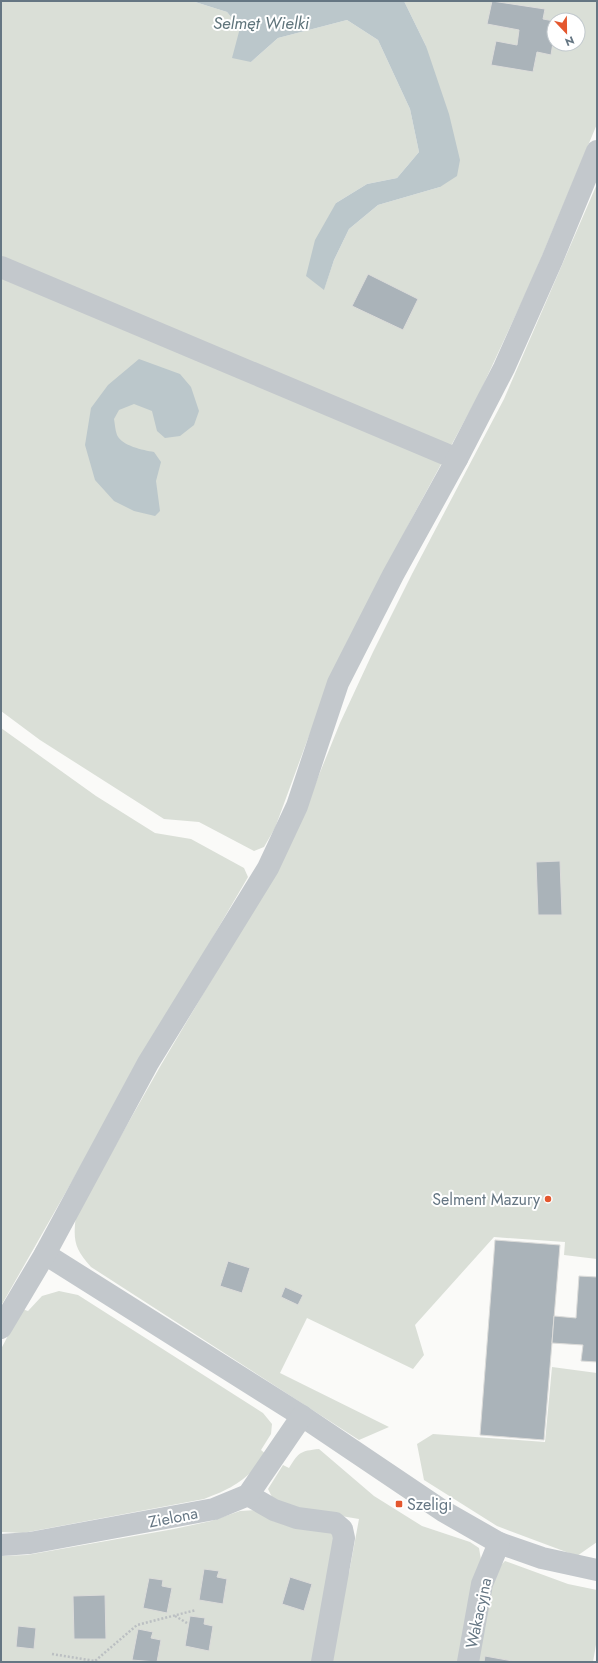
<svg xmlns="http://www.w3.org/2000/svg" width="598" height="1663" font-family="Jost,sans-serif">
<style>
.green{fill:#dadfd7;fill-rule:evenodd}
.water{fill:#bbc7cb}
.building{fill:#aab3b9;stroke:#dcdcda}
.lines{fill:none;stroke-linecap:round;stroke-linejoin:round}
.path{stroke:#bbbfc2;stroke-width:2.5;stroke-dasharray:2 2;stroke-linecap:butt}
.minor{stroke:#c3c8cc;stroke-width:22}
.poi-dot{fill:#e4572e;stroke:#fff;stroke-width:1.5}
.labels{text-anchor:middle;stroke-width:4;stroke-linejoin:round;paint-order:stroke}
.poi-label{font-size:16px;fill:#657683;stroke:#fff;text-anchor:end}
.street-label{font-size:16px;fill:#657683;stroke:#fff}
.water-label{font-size:17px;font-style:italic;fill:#60757c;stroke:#fff}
</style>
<rect width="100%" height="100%" fill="#fafaf8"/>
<!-- green -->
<g class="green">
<path d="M1 1H192L227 12 240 28 251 62 278 38 347 20 378 40 410 109 419 152 397 178 367 184 336 203 324 289 334 260 349 229 378 205 440 187 426 46 404 1H597V124L532 280 479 394 412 518 343 652 307 741 275 828 264 847 254 851 199 822 164 819 40 740 1 711ZM554 20H578V44H554Z"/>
<path d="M597 184V1259L564 1255 565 1242 494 1237 415 1325 424 1355 413 1369 307 1318 280 1373 389 1427 359 1440 91 1267C74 1248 73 1240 76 1215L161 1065 279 866 306 807 340 723 373 652 412 574 504 399Z"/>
<polygon points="1,728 96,796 155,833 191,839 244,868 248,877 141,1060 1,1306"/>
<path d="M59 1291 78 1295 263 1413 272 1424 271 1434 261 1450 267 1455C246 1480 234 1488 204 1499L23 1533 1 1532V1349L22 1309 28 1311 42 1296Z"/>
<polygon points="552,1367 597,1373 597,1542 577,1556 497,1526 424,1480 417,1444 433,1434 545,1442"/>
<path d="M319 1449 374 1496 422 1526 470 1542 479 1548 481 1560 461 1662H1V1556L27 1555 174 1529 211 1521 240 1511 256 1510 273 1521 332 1533 349 1573 359 1519 287 1507 273 1499 268 1489 283 1465 289 1468C299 1452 300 1451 319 1449Z"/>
<polygon points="505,1561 568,1584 597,1590 597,1639 593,1662 477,1662 491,1582 498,1568"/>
</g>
<!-- water -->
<g class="water">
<polygon points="192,1 404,1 426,46 449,114 460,160 457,176 440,187 378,205 349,229 334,260 324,290 306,276 315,240 336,203 367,184 397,178 419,152 410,109 378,40 347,20 278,38 251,62 232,58 240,28 227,12"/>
<path d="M139 359 180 374 191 387 199 411 194 425 180 436 165 438 157 431 152 411 134 404 119 410 114 419C115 424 115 430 117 435 122 446 143 450 154 452L161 462 156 481 160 511 155 516 134 511 114 501 95 480 85 445 91 408 108 385Z"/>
</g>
<!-- building -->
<g class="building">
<polygon points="492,1 545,9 543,19 554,21 554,36 551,55 537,52 533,72 491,65 496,41 517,45 519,30 487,24"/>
<polygon points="368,274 418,299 403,330 352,306"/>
<polygon points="560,861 562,915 538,915 536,862"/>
<polygon points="495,1240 560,1245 544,1440 480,1435"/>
<polygon points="228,1261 250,1268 242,1293 220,1286"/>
<polygon points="579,1276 597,1277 597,1362 581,1361 583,1345 552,1343 554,1316 576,1318"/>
<polygon points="285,1287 303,1295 298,1305 281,1297"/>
<polygon points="204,1569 219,1571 217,1577 227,1579 223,1604 199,1600"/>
<polygon points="290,1577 312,1584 304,1611 282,1604"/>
<polygon points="149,1578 163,1580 162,1586 172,1588 167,1613 143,1608"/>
<polygon points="105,1595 106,1639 74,1639 73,1596"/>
<polygon points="190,1616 205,1618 204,1624 213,1626 209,1651 185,1646"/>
<polygon points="18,1626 36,1628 34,1649 16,1647"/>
<polygon points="138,1629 153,1632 151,1638 161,1640 157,1662 132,1660"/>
<polygon points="485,1656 518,1662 484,1662"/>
</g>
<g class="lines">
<!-- path -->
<g class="path">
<polyline points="175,1616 187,1623"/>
<polyline points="52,1654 95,1661 137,1625 196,1610"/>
</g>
<!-- minor -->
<g class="minor">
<polyline points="1,267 457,459"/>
<polyline points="45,1254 302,1416 443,1511 499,1543 542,1558 597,1570"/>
<polyline points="1,1328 45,1254 148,1063 268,868 297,806 338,683 393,575 457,459 504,368 552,260 597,151"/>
<polyline points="248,1495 274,1510 297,1518 335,1523 342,1529 344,1538 322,1662"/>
<polyline points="1,1545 30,1543 214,1509 248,1495 302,1416"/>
<polyline points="468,1662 482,1584 499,1543"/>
</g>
</g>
<!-- markers -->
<g class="poi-dot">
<circle cx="548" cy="1199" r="4"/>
<rect x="395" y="1500" width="8" height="8" rx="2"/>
</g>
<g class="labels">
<!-- poi labels -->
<g class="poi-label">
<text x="540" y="1205">Selment Mazury</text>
<text x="407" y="1510" text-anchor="start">Szeligi</text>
</g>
<!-- street labels -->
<g class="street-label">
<text transform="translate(173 1517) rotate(-11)" y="6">Zielona</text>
<text transform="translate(478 1613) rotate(-78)" y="6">Wakacyjna</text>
</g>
<!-- water labels -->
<g class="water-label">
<text x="261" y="29">Selmęt Wielki</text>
</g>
</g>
<!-- border -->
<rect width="598" height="1663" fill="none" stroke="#657683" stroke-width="4"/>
<!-- north arrow -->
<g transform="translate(566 32) rotate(158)"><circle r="19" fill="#ffffff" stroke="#c1c8cd"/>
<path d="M0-3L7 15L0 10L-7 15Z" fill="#e4572e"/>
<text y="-6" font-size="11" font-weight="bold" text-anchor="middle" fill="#657683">N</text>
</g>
</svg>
